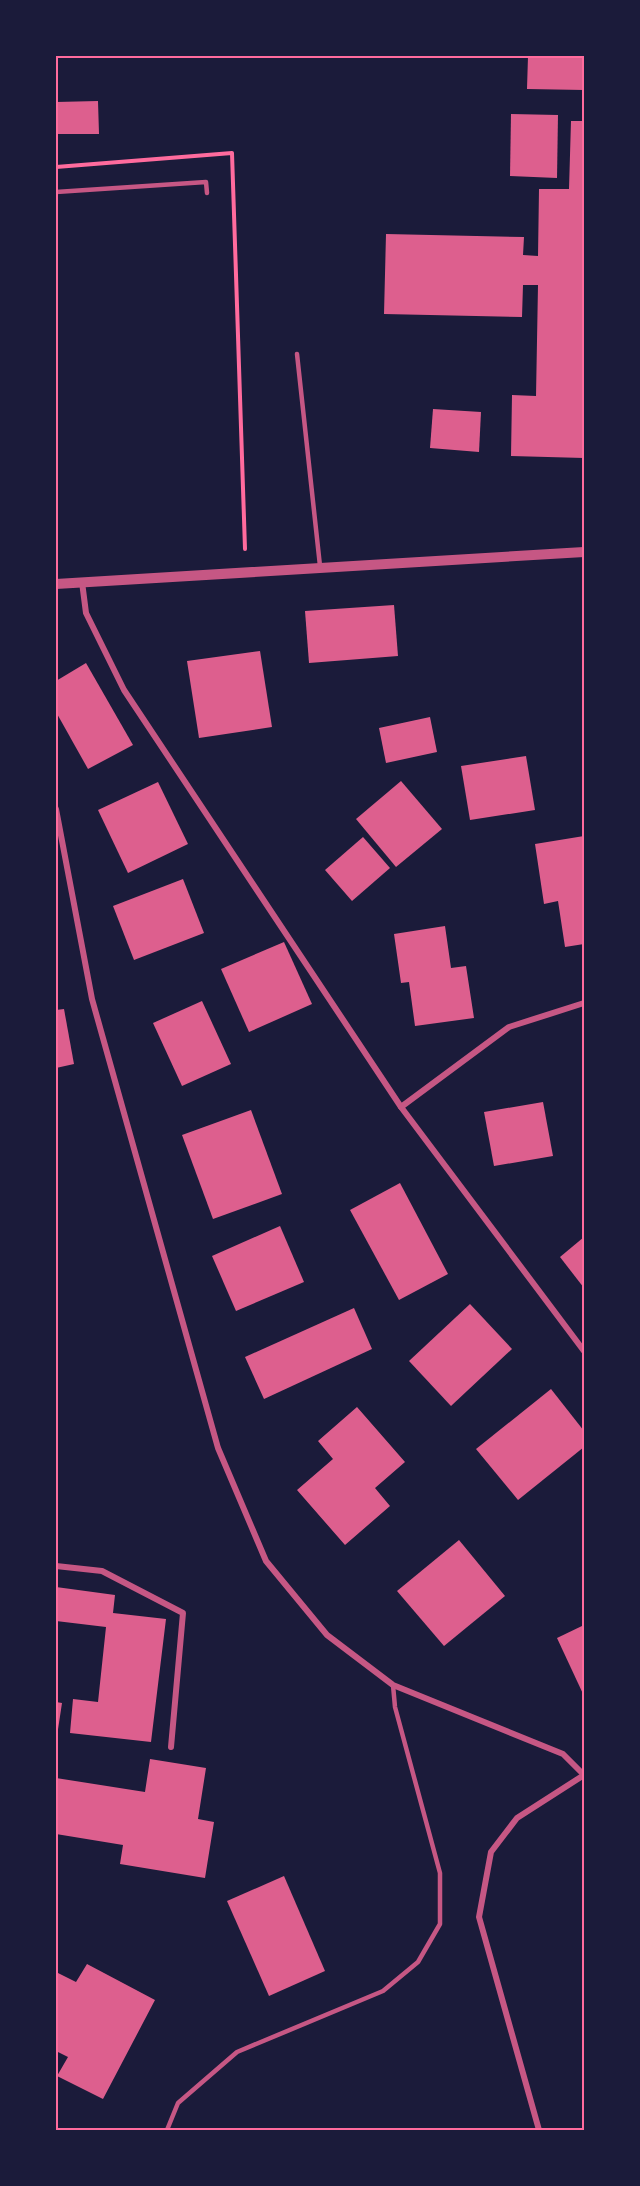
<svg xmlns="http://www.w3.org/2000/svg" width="640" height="2186" font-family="'Public Sans',sans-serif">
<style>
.building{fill:#dd5f8e}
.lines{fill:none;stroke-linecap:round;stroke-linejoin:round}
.path{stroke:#ff6b9d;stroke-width:4}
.service{stroke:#c65784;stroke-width:4.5}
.minor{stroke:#c65784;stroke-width:6}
.tertiary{stroke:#c65784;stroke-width:10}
.neatline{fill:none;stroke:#ff6b9d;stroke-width:2}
</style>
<rect width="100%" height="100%" fill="#1b1b3a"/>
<!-- building -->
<g class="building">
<polygon points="528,56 584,56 584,90 527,89"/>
<polygon points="98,101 99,134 56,134 56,102"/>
<polygon points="511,114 558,115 557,178 510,176"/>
<polygon points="571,121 584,121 584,458 511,456 512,395 536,396 538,285 523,285 522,317 384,314 386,234 524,237 523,255 538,256 539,189 569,189"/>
<polygon points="433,409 481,412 479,452 430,448"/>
<polygon points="394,605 398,656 309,663 305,611"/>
<polygon points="260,651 272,727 199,738 187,661"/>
<polygon points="86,663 133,745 88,769 56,712 56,681"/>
<polygon points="430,717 437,752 386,763 379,728"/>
<polygon points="526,756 535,810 470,820 461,766"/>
<polygon points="401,781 442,829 396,867 356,819"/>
<polygon points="158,782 188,844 128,873 98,810"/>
<polygon points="584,836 584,944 565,947 558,901 544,904 535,844"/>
<polygon points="363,837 390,868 352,901 325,870"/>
<polygon points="183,879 204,933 134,960 113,906"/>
<polygon points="445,926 451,968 466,966 474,1018 415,1026 409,982 401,983 394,934"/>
<polygon points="284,942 312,1004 249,1032 221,969"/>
<polygon points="202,1001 231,1064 182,1086 153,1023"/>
<polygon points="64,1009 74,1064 56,1068 56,1010"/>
<polygon points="543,1102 553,1156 494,1166 484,1112"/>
<polygon points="251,1110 282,1194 213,1219 182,1135"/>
<polygon points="400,1183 448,1274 399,1300 350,1210"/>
<polygon points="280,1226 304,1282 236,1311 212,1256"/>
<polygon points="584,1237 584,1288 560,1257"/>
<polygon points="470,1304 512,1349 451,1406 409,1361"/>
<polygon points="354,1308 372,1349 264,1399 245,1357"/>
<polygon points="551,1389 584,1431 584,1447 518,1500 476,1449"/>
<polygon points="357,1407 405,1462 375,1488 390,1506 345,1545 297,1490 333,1459 318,1441"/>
<polygon points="459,1540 505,1596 444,1646 397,1591"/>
<polygon points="56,1587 115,1595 113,1613 166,1619 151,1742 70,1733 73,1699 98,1702 106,1627 56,1621"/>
<polygon points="584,1625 584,1696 557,1638"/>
<polygon points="56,1702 62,1703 57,1736 56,1736"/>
<polygon points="150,1759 206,1768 198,1819 214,1822 205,1878 120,1864 123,1845 56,1834 56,1778 145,1792"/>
<polygon points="284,1876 325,1971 269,1996 227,1901"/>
<polygon points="87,1964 155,2000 103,2099 57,2076 68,2057 56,2051 56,1972 76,1982"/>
</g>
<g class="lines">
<!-- path -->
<polyline class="path" points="56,167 232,153 245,549"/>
<!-- service -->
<g class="service">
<polyline points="56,192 206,182 207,193"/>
<polyline points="297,354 320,566"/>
<polyline points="167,2130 178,2103 237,2052 383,1991 418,1962 440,1924 440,1873 395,1707 393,1685"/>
</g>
<!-- minor -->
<g class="minor">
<polyline points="82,582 86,613 124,690 401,1107 584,1351"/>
<polyline points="56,809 92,999 218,1448 266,1561 327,1635 393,1685 563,1754 584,1775"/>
<polyline points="401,1107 509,1027 584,1003"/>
<polyline points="56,1566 102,1571 183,1613 171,1747"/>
<polyline points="539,2130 479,1917 491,1852 517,1818 584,1775"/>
</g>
<!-- tertiary -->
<polyline class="tertiary" points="56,584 584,552"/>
</g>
<!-- border -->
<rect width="640" height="2186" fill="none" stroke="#1b1b3a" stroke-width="114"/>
<rect x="57" y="57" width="526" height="2072" class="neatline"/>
</svg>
